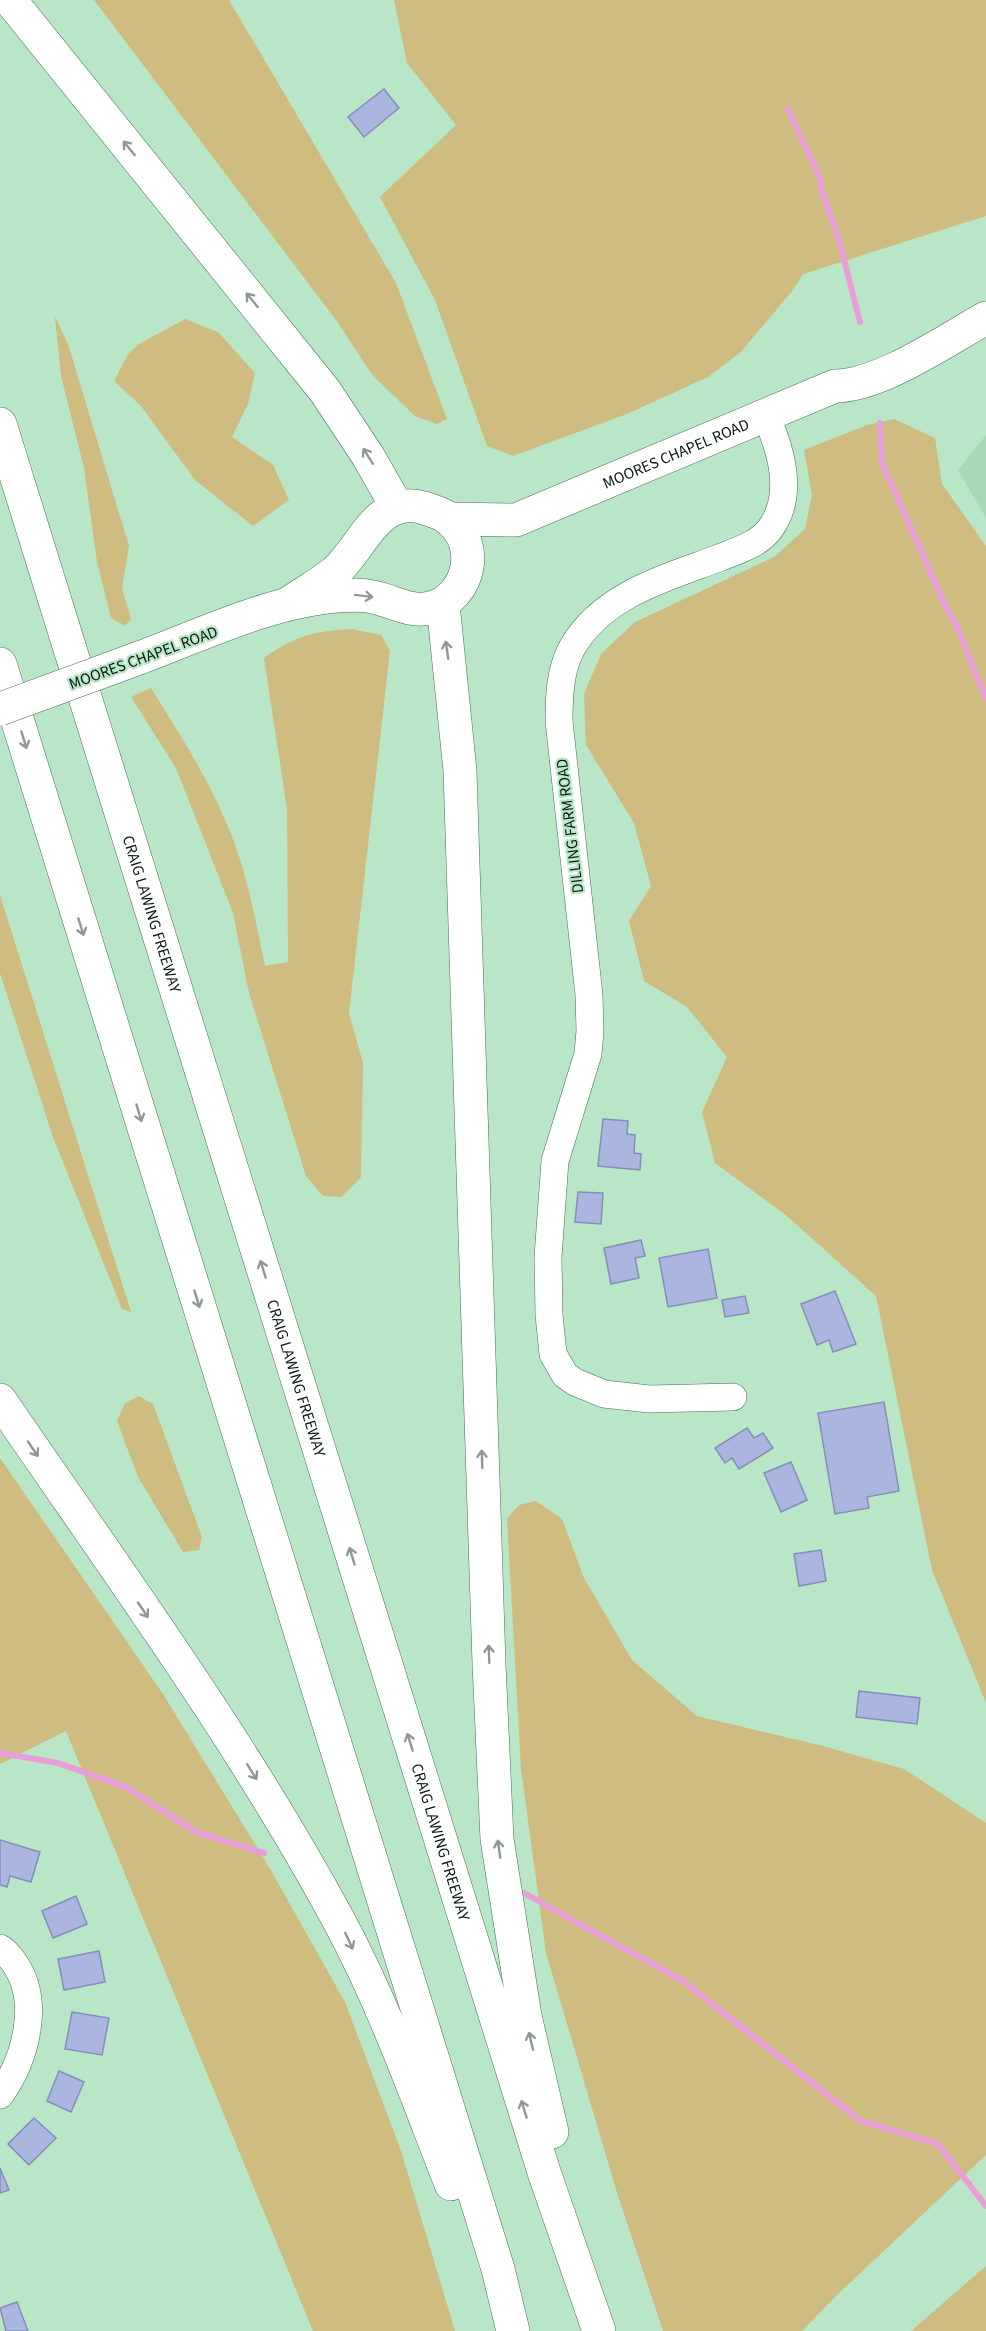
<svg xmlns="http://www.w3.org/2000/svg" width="986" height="2331" font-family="'Source Sans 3',sans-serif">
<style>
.built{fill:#a7d9b6}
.green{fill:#cebc80}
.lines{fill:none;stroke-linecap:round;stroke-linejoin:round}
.stream{stroke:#e99eda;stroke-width:6}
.building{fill:#aab5e0;stroke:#858eb8;stroke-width:1.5}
.minor-casing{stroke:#476f54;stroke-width:28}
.major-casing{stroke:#476f54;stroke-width:34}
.highway-casing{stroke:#476f54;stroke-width:34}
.minor{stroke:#fff;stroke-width:27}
.major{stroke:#fff;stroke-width:33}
.highway{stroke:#fff;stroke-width:33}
.major-bridge-casing{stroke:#476f54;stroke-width:34;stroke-linecap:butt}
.major-bridge{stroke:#fff;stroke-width:33}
.oneway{stroke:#909893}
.labels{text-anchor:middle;stroke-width:4.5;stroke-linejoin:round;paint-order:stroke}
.street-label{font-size:16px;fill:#08190e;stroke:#b9e6c6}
</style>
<rect width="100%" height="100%" fill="#b9e6c6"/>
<!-- built -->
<polygon class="built" points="986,435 986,518 958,470"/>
<!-- green -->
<g class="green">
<polygon points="94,0 229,0 396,283 447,419 437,424 415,416 373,376 336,320"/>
<polygon points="394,0 986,0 986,216 803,274 793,290 741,352 708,377 627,414 513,456 487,446 435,300 380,197 456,125 407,63"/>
<polygon points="55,317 69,347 129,546 122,588 131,619 125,626 111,618 97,562 84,468 61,376"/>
<polygon points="185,319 218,332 255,373 248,404 232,437 273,465 289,500 253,526 195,480 141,406 114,381 128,354 139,344"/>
<polygon points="894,419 935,438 942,484 986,546 986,1703 932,1570 876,1296 787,1216 715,1163 702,1112 727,1057 687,1007 644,981 629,921 651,886 634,823 586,745 584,694 601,654 635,622 774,557 805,529 812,495 804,450 867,425"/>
<path d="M352 629 381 635 390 651 349 1013 363 1063 361 1177 342 1197 323 1196 306 1176 249 993 233 913 176 768 131 697 151 688C178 732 207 776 227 824 245 865 256 921 265 966L288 962 287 809 264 658C294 636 315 631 352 629Z"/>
<polygon points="0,895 131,1312 122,1309 53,1137 0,973"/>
<polygon points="139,1396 153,1404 202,1537 199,1550 183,1552 138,1477 117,1421 125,1403"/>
<polygon points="0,1458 163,1694 269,1867 345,2002 401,2151 455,2331 313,2331 66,1731 0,1764"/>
<polygon points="536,1501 562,1519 584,1578 632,1660 697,1716 823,1746 904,1769 986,1823 986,2155 839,2293 802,2331 663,2331 618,2196 546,1953 521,1769 507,1519 519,1505"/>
<polygon points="986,2266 986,2331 911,2331"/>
</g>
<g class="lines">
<!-- stream -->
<g class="stream">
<polyline points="788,109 820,178 822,192 839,240 860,322"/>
<polyline points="880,423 882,463 945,605 959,631 986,699"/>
<polyline points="0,1753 58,1763 126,1787 196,1832 264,1853"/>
<polyline points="524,1893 683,1981 861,2121 938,2144 986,2206"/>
</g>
</g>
<!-- building -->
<g class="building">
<polygon points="384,89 399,108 364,137 348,117"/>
<polygon points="603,1119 628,1121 627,1134 635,1135 634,1153 641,1154 640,1170 598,1166"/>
<polygon points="578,1192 603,1193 601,1224 575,1222"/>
<polygon points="641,1240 645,1256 635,1258 639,1278 611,1284 604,1248"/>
<polygon points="708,1249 717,1298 668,1307 659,1258"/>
<polygon points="835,1291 856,1344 833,1352 829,1340 817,1345 801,1304"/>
<polygon points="745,1296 749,1313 725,1317 722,1300"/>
<polygon points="884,1402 899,1491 867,1497 869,1508 835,1514 818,1413"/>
<polygon points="747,1428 754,1438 763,1433 773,1448 739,1469 732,1458 725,1463 715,1448"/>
<polygon points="791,1462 807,1500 781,1512 764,1473"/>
<polygon points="821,1550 826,1581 799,1586 794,1554"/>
<polygon points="859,1691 920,1698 917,1724 856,1717"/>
<polygon points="0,1840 40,1852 31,1882 10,1876 7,1887 0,1885"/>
<polygon points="76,1896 87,1924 53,1938 42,1911"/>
<polygon points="99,1951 105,1982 64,1990 58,1959"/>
<polygon points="72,2012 109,2018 102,2055 65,2049"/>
<polygon points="59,2071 84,2082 71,2112 47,2101"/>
<polygon points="34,2118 56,2138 29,2165 8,2144"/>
<polygon points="0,2168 9,2190 0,2193"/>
<polygon points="17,2302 28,2331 6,2331 0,2308"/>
</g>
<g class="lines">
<!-- minor casing -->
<g class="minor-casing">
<g id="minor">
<path d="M733 1397 649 1399 604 1394 575 1382 565 1375 553 1354 549 1315 548 1257 555 1161 588 1054 590 1031 589 995 559 721C559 696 560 668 573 646 604 594 666 578 719 558 736 551 758 545 770 529 795 495 781 450 766 416"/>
<path d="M0 1948C6 1951 9 1956 13 1961 42 2000 26 2059 0 2095"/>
</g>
</g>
<!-- major casing -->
<g class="major-casing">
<g id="major">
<path id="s1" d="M449 519 516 520 835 386C880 386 946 340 986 318"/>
<path d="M139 658C201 635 271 601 337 596 350 595 361 594 373 597 394 601 409 613 430 608 449 604 464 586 467 567 470 550 464 533 452 522 445 514 433 511 424 508 377 494 363 548 335 572 320 584 302 594 286 605"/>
</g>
</g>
<!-- highway casing -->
<g class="highway-casing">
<g id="highway">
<polyline points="10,0 325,391 368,456 397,507"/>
<path id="s2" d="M0 424 544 2172 599 2331"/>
<polyline points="443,604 460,771 489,1664 497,1839 525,2016 552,2132"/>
<polyline points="0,664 498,2269 513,2331"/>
<path d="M0 1400C116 1570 240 1738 338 1919 384 2004 416 2095 451 2184"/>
</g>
</g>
<!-- minor -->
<use href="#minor" class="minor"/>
<!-- major -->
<use href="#major" class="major"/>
<!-- highway -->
<use href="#highway" class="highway"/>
<!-- major-bridge casing -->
<g class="major-bridge-casing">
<polyline id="major-bridge" points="0,709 139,658"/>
</g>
<!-- major-bridge -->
<use href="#major-bridge" class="major-bridge"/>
</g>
<!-- one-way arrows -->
<defs><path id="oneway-shaft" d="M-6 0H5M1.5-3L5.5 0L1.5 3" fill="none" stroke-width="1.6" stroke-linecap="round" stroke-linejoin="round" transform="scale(1.5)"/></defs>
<g class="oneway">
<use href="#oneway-shaft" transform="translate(129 148) rotate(-129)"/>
<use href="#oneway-shaft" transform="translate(252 300) rotate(-129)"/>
<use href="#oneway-shaft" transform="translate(368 456) rotate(-122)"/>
<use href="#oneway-shaft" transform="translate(364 596) rotate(7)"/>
<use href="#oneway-shaft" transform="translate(447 650) rotate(-98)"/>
<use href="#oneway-shaft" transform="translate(24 740) rotate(73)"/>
<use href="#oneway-shaft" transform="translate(81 927) rotate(73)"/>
<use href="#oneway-shaft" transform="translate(139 1113) rotate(73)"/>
<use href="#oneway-shaft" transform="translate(263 1269) rotate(-107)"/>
<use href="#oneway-shaft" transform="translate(197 1299) rotate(73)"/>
<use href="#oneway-shaft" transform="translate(33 1449) rotate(56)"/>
<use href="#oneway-shaft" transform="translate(482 1459) rotate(-92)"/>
<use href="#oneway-shaft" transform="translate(352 1556) rotate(-107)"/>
<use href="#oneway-shaft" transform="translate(143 1610) rotate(56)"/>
<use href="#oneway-shaft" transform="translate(489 1654) rotate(-92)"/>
<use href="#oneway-shaft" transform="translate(410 1742) rotate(-107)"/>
<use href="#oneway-shaft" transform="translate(252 1772) rotate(58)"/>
<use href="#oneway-shaft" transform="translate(499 1849) rotate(-98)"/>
<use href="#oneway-shaft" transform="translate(349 1941) rotate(65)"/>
<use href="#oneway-shaft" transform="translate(531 2041) rotate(-103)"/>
<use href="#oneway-shaft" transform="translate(524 2109) rotate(-107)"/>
</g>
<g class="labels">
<!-- street labels -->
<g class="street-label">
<text dy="6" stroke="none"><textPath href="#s1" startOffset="240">MOORES CHAPEL ROAD</textPath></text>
<text transform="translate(143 657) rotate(-20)" y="6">MOORES CHAPEL ROAD</text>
<text transform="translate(569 826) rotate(-97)" y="6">DILLING FARM ROAD</text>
<text dy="6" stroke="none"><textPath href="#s2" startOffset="513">CRAIG LAWING FREEWAY</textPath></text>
<text dy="6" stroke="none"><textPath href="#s2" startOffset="999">CRAIG LAWING FREEWAY</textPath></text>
<text dy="6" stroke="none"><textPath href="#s2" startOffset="1485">CRAIG LAWING FREEWAY</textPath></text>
</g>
</g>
</svg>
